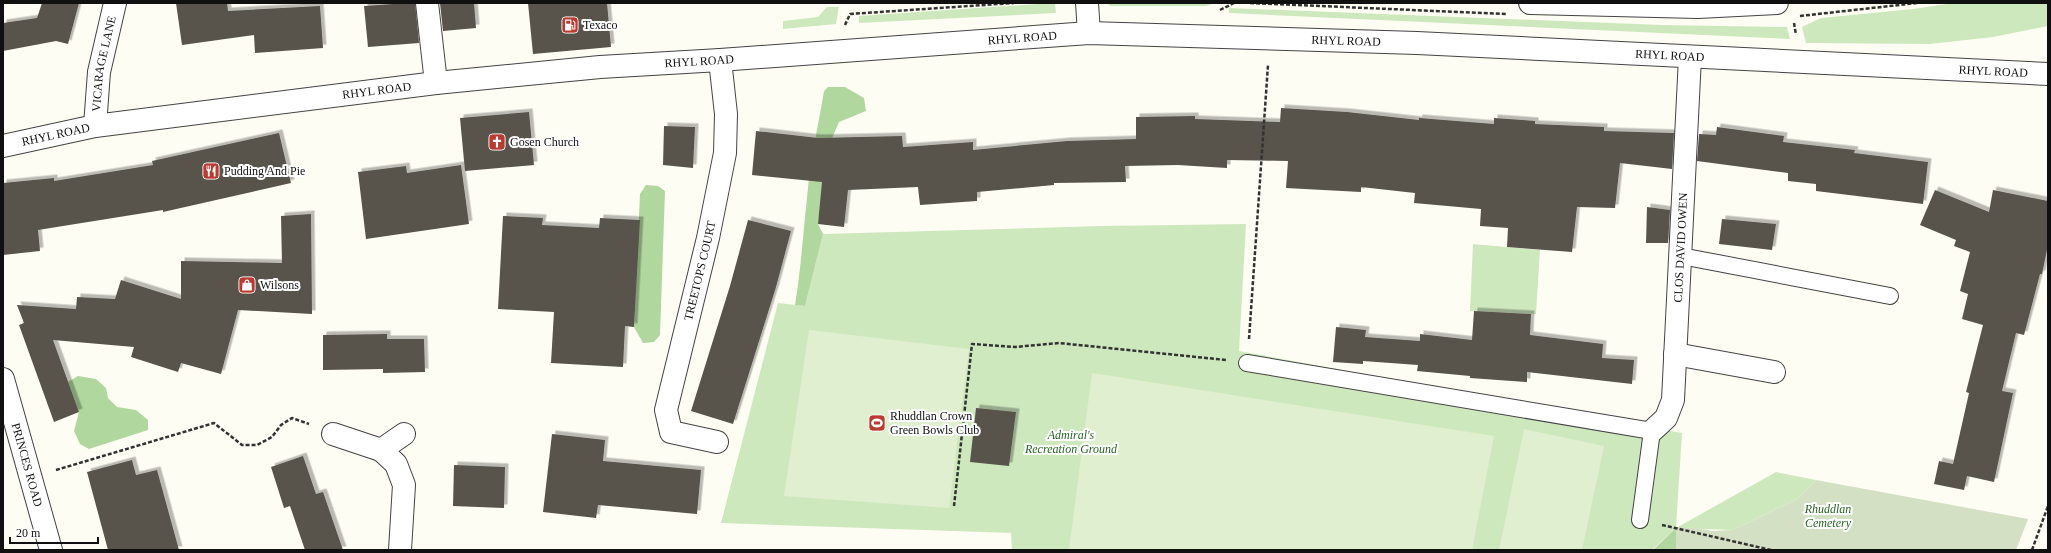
<svg xmlns="http://www.w3.org/2000/svg" width="2051" height="553" font-family="Georgia,serif">
<style>
.green{fill:#cee8be}
.forest{fill:#b0d79e}
.cemetery{fill:#d3e0c4}
.pitch{fill:#e0efcf}
.building{fill:#58524c;filter:url(#shadow)}
.lines{fill:none;stroke-linecap:round;stroke-linejoin:round}
.service-casing{stroke:#434343;stroke-width:18}
.minor-casing{stroke:#434343;stroke-width:24}
.tertiary-casing{stroke:#434343;stroke-width:24}
.path{stroke:#323232;stroke-width:2.5;stroke-dasharray:4 2;stroke-linecap:butt}
.service{stroke:#fff;stroke-width:16}
.minor{stroke:#fff;stroke-width:22}
.tertiary{stroke:#fff;stroke-width:22}
.labels{text-anchor:middle;stroke-width:4;stroke-linejoin:round;paint-order:stroke}
.poi-label{font-size:12px;fill:#101010;stroke:#fff;text-anchor:start}
.street-label{font-size:12px;fill:#101010;stroke:#fff}
.park-label{font-size:12px;font-style:italic;fill:#286423;stroke:#fff}
</style>
<defs>
<filter id="shadow"><feDropShadow dx="3.5" dy="-3.5" stdDeviation="0" flood-color="#0004"/></filter>
</defs>
<rect width="100%" height="100%" fill="#fefdf3"/>
<!-- green -->
<g class="green">
<polygon points="1052,3 1055,3 1056,13 859,23 859,16"/>
<polygon points="1107,3 1215,3 1206,6 1110,6"/>
<polygon points="1953,3 2048,3 2048,26 1993,37 1930,44 1806,43 1802,27 1821,18 1913,9"/>
<polygon points="827,7 839,7 836,24 783,29 783,21 818,17"/>
<polygon points="1229,8 1662,25 1787,27 1790,39 1229,13"/>
<polygon points="1246,224 1239,351 1682,433 1676,528 1652,550 1012,550 1011,533 721,523 778,303 805,306 823,234 1101,226"/>
<polygon points="1473,244 1540,250 1536,314 1470,311"/>
<polygon points="1776,472 1816,480 1797,499 1733,530 1676,528"/>
</g>
<!-- forest -->
<g class="forest">
<path d="M828 87H845L864 98 866 111 839 122 830 143 818 224 823 234 805 306 795 305C801 269 803 234 807 198 810 162 818 127 824 91Z"/>
<polygon points="646,185 658,186 665,191 660,335 654,342 643,343 634,327 640,194"/>
<polygon points="78,376 96,379 106,388 108,398 117,407 136,410 148,420 148,430 89,449 80,444 74,431 79,412 68,382"/>
<polygon points="1676,528 1676,550 1653,550"/>
</g>
<!-- cemetery -->
<polygon class="cemetery" points="1816,480 2028,519 2016,550 1676,550 1676,528 1696,528 1712,531 1733,530 1797,499"/>
<!-- pitch -->
<g class="pitch">
<polygon points="809,330 969,349 949,508 784,496"/>
<polygon points="1092,373 1494,436 1472,550 1069,550"/>
<polygon points="1524,429 1604,446 1582,550 1499,550"/>
</g>
<!-- building -->
<g class="building">
<polygon points="42,3 79,3 68,44 56,41 3,51 3,23 37,18"/>
<polygon points="176,3 227,3 228,11 320,6 323,48 255,53 254,35 182,45"/>
<polygon points="408,3 415,3 419,43 368,47 364,6"/>
<polygon points="440,3 474,3 476,28 443,31"/>
<polygon points="528,3 607,3 611,47 533,54"/>
<polygon points="1281,108 1347,112 1419,120 1419,118 1494,124 1494,118 1535,121 1535,124 1604,127 1604,131 1674,133 1672,169 1620,163 1615,208 1577,207 1572,252 1507,247 1508,228 1480,226 1481,209 1414,203 1415,193 1361,187 1361,192 1286,188 1288,161 1227,160 1227,168 1178,165 1125,166 1126,182 1054,183 1054,185 977,192 977,201 920,205 918,187 848,190 844,227 818,224 822,182 752,175 756,131 818,138 902,136 903,147 973,142 973,150 1067,141 1136,139 1136,117 1195,116 1195,119 1280,122"/>
<polygon points="529,112 534,165 465,171 460,118"/>
<polygon points="664,126 695,127 693,168 663,165"/>
<polygon points="1717,127 1784,136 1783,142 1855,150 1854,153 1928,162 1923,204 1816,191 1816,184 1788,181 1788,173 1697,161 1699,134 1716,135"/>
<polygon points="279,133 291,183 163,212 163,210 38,230 40,251 3,255 3,183 54,178 54,181 153,165 152,161"/>
<polygon points="461,165 469,224 366,239 358,172 406,166 407,173"/>
<polygon points="1935,190 1989,212 1993,190 2048,201 2048,245 2042,274 2040,274 2024,335 2016,333 2002,391 2013,393 1994,482 1967,476 1964,490 1934,484 1939,461 1953,464 1969,393 1966,392 1983,325 1962,319 1968,294 1960,291 1970,252 1954,246 1956,240 1920,225"/>
<polygon points="1647,207 1670,210 1668,243 1646,243"/>
<polygon points="311,214 312,314 238,310 221,374 181,363 178,372 131,357 134,347 53,340 79,412 54,422 19,325 24,323 17,305 76,309 77,297 115,299 121,280 181,299 181,261 282,263 281,216"/>
<polygon points="503,216 543,218 542,225 599,228 600,218 640,220 634,327 625,326 623,367 551,363 554,312 498,309"/>
<polygon points="1722,219 1776,224 1772,250 1719,244"/>
<polygon points="748,220 791,231 776,287 733,424 691,411 730,286"/>
<polygon points="1474,311 1531,314 1530,335 1603,344 1602,358 1634,360 1632,384 1527,372 1527,382 1470,378 1470,376 1417,371 1418,365 1363,361 1363,364 1333,362 1336,327 1366,330 1365,337 1420,341 1420,334 1472,340"/>
<polygon points="387,334 387,339 424,339 425,372 383,373 383,369 323,370 323,335"/>
<polygon points="976,408 1016,412 1009,466 970,462"/>
<polygon points="552,434 605,440 603,461 701,470 697,514 598,505 596,518 543,512"/>
<polygon points="303,456 316,494 323,492 343,550 305,550 290,506 284,508 271,467"/>
<polygon points="132,460 136,475 157,470 179,550 108,550 87,472"/>
<polygon points="454,465 505,467 504,508 453,506"/>
</g>
<g class="lines">
<!-- service casing -->
<g class="service-casing">
<g id="service">
<polyline points="1681,256 1890,296"/>
<polyline points="1247,363 1652,431 1640,520"/>
</g>
</g>
<!-- minor casing -->
<g class="minor-casing">
<g id="minor">
<polyline points="427,3 436,83"/>
<polyline points="1087,3 1089,33"/>
<polyline points="1530,3 1698,7 1777,3"/>
<polyline points="1675,354 1774,372"/>
<path id="s1" d="M1652 431 1666 418 1673 400 1690 57"/>
<polyline points="333,434 381,450 404,434"/>
<path id="s2" d="M717 442 671 432 666 410 708 238 725 153 726 114 720 60"/>
<polyline points="381,450 396,464 404,485 400,550"/>
</g>
</g>
<!-- tertiary casing -->
<g class="tertiary-casing">
<g id="tertiary">
<path id="s3" d="M95 126 99 72 115 3"/>
<path id="s4" d="M3 146 95 126 436 83 600 67 720 60 1089 33 1417 43 2048 74"/>
<path id="s5" d="M3 379 51 550"/>
</g>
</g>
<!-- path -->
<g class="path">
<polyline points="1250,3 1506,14"/>
<polyline points="1220,10 1234,3"/>
<polyline points="1800,16 1917,3"/>
<polyline points="1794,23 1796,35"/>
<polyline points="845,25 850,14 1014,3"/>
<polyline points="1249,339 1268,65"/>
<polyline points="56,470 214,423 242,445 257,445 272,437 281,425 292,418 309,424"/>
<polyline points="954,506 972,344 1015,347 1059,343 1226,360"/>
<polyline points="1662,525 1771,550"/>
<polyline points="2032,550 2048,506"/>
</g>
<!-- service -->
<use href="#service" class="service"/>
<!-- minor -->
<use href="#minor" class="minor"/>
<!-- tertiary -->
<use href="#tertiary" class="tertiary"/>
</g>
<!-- icons -->
<defs>
<g id="fuel-square" transform="scale(0.9)"><rect x="-9" y="-9" width="18" height="18" rx="4" fill="#b93a2f" stroke="#fff"/><path d="M-5.5-6h7V0h2V4h1.3V-2.5L3-4.5l.8-.8L6-3V5H2.5V1h-1V6h-7ZM-4.2-4.7v3.2H.2V-4.7Z" fill="#fff"/></g>
<g id="church-square" transform="scale(0.9)"><rect x="-9" y="-9" width="18" height="18" rx="4" fill="#b93a2f" stroke="#fff"/><path d="M-1.2-6h2.4v3.5h3.3v2.4h-3.3V6h-2.4V-.1h-3.3v-2.4h3.3Z" fill="#fff"/></g>
<g id="restaurant-square" transform="scale(0.9)"><rect x="-9" y="-9" width="18" height="18" rx="4" fill="#b93a2f" stroke="#fff"/><path d="M-5-6h1v4h1v-4h1v4h1v-4h1v5L-1.5 .5V6h-2V.5L-5-1ZM5-6V6H3V1.5H1.5Q1.5-4 5-6Z" fill="#fff"/></g>
<g id="shop-square" transform="scale(0.9)"><rect x="-9" y="-9" width="18" height="18" rx="4" fill="#b93a2f" stroke="#fff"/><path d="M-5-2.5h2.3a2.7 3.5 0 0 1 5.4 0H5L5.5 6h-11ZM-1.5-2.5h3a1.5 2.3 0 0 0-3 0Z" fill="#fff"/></g>
<g id="stadium-square" transform="scale(0.9)"><rect x="-9" y="-9" width="18" height="18" rx="4" fill="#b93a2f" stroke="#fff"/><path d="M0-5a6.5 5 0 1 0 0 10a6.5 5 0 1 0 0-10ZM-3.5-1.8h7v3.6h-7Z" fill="#fff"/></g>
</defs>
<g fill-rule="evenodd">
<use href="#fuel-square" x="570" y="25"/>
<use href="#church-square" x="497" y="142"/>
<use href="#restaurant-square" x="211" y="171"/>
<use href="#shop-square" x="247" y="285"/>
<use href="#stadium-square" x="877" y="423"/>
</g>
<g class="labels">
<!-- poi labels -->
<g class="poi-label">
<text x="583" y="29">Texaco</text>
<text x="510" y="146">Gosen Church</text>
<text x="224" y="175">Pudding And Pie</text>
<text x="260" y="289">Wilsons</text>
<text x="890" y="420">Rhuddlan Crown<tspan x="890" dy="14">Green Bowls Club</tspan></text>
</g>
<!-- street labels -->
<g class="street-label">
<text dy="4" stroke="none"><textPath href="#s4" startOffset="1026">RHYL ROAD</textPath></text>
<text dy="4" stroke="none"><textPath href="#s4" startOffset="1350">RHYL ROAD</textPath></text>
<text dy="4" stroke="none"><textPath href="#s4" startOffset="1674">RHYL ROAD</textPath></text>
<text dy="4" stroke="none"><textPath href="#s4" startOffset="702">RHYL ROAD</textPath></text>
<text dy="4" stroke="none"><textPath href="#s3" startOffset="63">VICARAGE LANE</textPath></text>
<text dy="4" stroke="none"><textPath href="#s4" startOffset="1998">RHYL ROAD</textPath></text>
<text dy="4" stroke="none"><textPath href="#s4" startOffset="378">RHYL ROAD</textPath></text>
<text dy="4" stroke="none"><textPath href="#s4" startOffset="54">RHYL ROAD</textPath></text>
<text dy="4" stroke="none"><textPath href="#s1" startOffset="191">CLOS DAVID OWEN</textPath></text>
<text dy="4" stroke="none"><textPath href="#s2" startOffset="213">TREETOPS COURT</textPath></text>
<text dy="4" stroke="none"><textPath href="#s5" startOffset="89">PRINCES ROAD</textPath></text>
</g>
<!-- park labels -->
<g class="park-label">
<text x="1071" y="439">Admiral's<tspan x="1071" dy="14">Recreation Ground</tspan></text>
<text x="1828" y="513">Rhuddlan<tspan x="1828" dy="14">Cemetery</tspan></text>
</g>
</g>
<!-- border -->
<rect width="2051" height="553" fill="none" stroke="#101010" stroke-width="8"/>
<!-- scale -->
<path d="M10 537v6h88v-6" fill="none" stroke="#101010" stroke-width="2"/>
<text x="16" y="537" font-size="12" fill="#101010" stroke="#ffffff" stroke-width="3" paint-order="stroke">20 m</text>
</svg>
